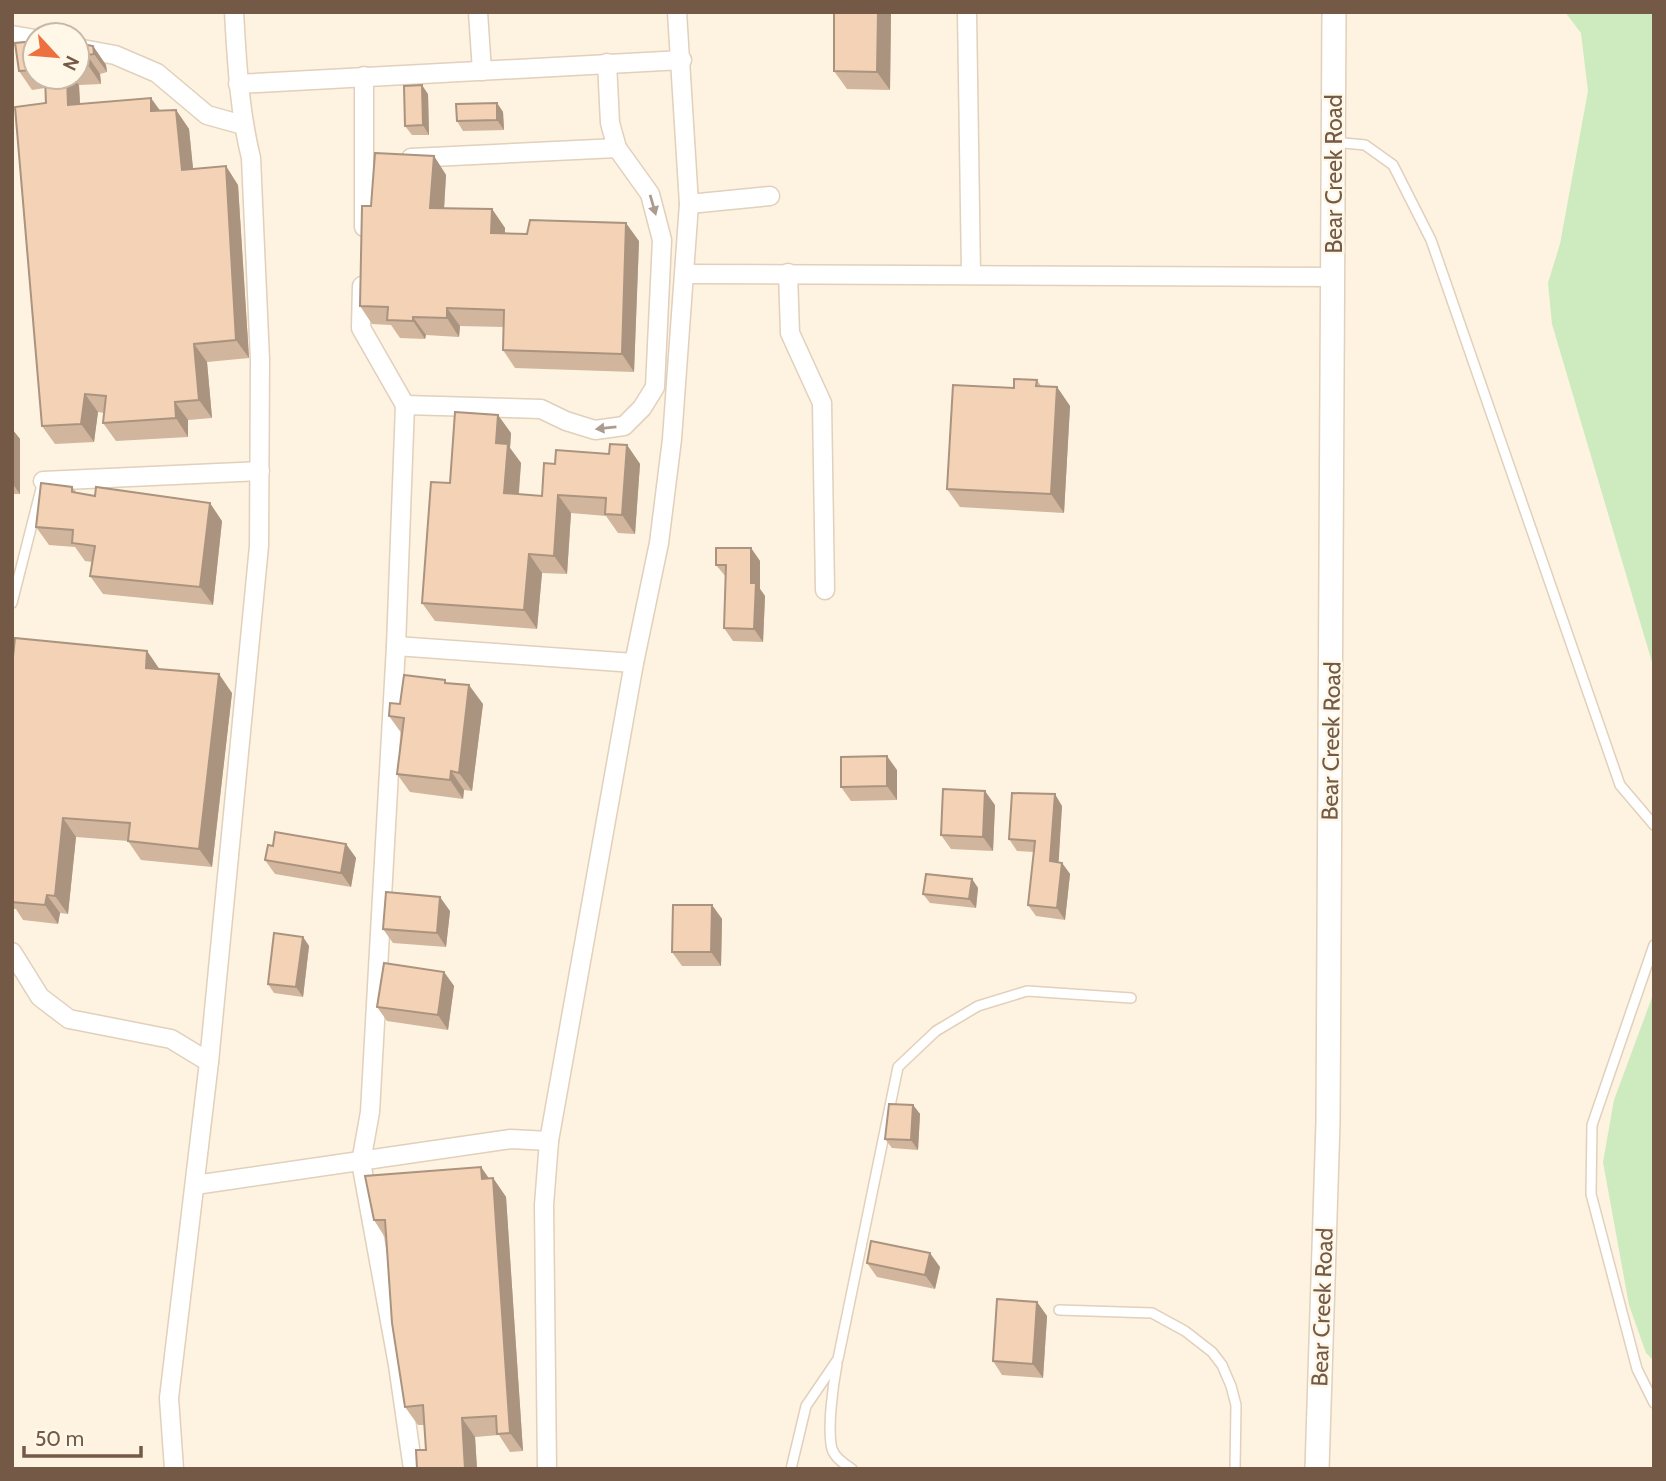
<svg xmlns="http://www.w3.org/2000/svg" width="1666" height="1481" font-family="Cabin,sans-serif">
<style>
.green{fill:#cdebbe}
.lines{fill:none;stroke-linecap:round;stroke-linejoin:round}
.service-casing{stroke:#e1d0bb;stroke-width:12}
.minor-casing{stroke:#e1d0bb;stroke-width:21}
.tertiary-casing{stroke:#e1d0bb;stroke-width:26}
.service{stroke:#fff;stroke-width:9}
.minor{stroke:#fff;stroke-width:18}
.tertiary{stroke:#fff;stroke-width:23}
.wall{fill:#d1b59d}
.shaded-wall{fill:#aa937f}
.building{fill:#f3d2b6;stroke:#aa937f;stroke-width:2}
.oneway{fill:#ac9c90}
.labels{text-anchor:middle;stroke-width:5;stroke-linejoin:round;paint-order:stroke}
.street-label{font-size:23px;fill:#745a46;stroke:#fff7e7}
</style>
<rect width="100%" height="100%" fill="#fdf3e0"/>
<!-- green -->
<g class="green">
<polygon points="1565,12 1654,12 1654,669 1552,324 1548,283 1560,244 1588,91 1581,33"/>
<polygon points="1654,992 1654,1361 1646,1353 1629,1305 1603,1162 1614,1100"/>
</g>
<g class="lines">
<!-- service casing -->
<g class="service-casing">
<g id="service">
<polyline points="1334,142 1365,145 1393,165 1431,240 1620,785 1654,825"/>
<polyline points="12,603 43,481"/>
<polyline points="1654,945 1592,1125 1591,1194 1637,1369 1654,1403"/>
<polyline points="1059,1310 1152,1313 1185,1331 1212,1352 1222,1365 1231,1386 1236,1405 1235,1469"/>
<path d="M837 1364C833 1385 827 1429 832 1449 835 1458 844 1464 852 1469"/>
<polyline points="791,1469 806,1406 838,1359 898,1067 936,1031 978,1006 1027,991 1131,998"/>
</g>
</g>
<!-- minor casing -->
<g class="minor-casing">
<g id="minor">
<polyline points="478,12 482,71"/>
<polyline points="967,12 971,274"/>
<polyline points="12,35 35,39"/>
<polyline points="77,48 115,55 157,73 207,115 243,125"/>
<polyline points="238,84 682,60"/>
<polyline points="411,158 617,148"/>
<polyline points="689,204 770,196"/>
<polyline points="364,227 364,76"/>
<polyline points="788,273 790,333 822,403 825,590"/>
<polyline points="685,274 1333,277"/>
<polyline points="362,286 361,328 405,405 396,646 370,1112 361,1162 398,1365 413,1469"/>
<polyline points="405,405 541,409 566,421 595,430 624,426 642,408 655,387 662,240 650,194 617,148 610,123 607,63"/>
<polyline points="43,481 260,471"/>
<polyline points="396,646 634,663"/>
<polyline points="12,952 40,997 69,1019 171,1039 209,1062"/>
<polyline points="195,1185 511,1139 549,1141"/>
<path d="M174 1469 169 1398 209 1062 259 546 260 360 251 158C239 109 237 62 234 12"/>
<polyline points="547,1469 544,1205 549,1141 634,663 659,543 672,439 689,204 677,12"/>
</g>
</g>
<!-- tertiary casing -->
<g class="tertiary-casing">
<polyline id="tertiary" points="1317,1469 1328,1122 1334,12"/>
</g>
<!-- service -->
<use href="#service" class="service"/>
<!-- minor -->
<use href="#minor" class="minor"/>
<!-- tertiary -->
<use href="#tertiary" class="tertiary"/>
</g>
<!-- wall -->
<g class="wall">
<polygon points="891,12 890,90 847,89 834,71"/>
<polygon points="35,41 35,77 77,77 77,43 93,46 106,65 107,72 100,74 101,84 79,85 80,104 160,111 176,110 189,129 193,169 238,185 249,358 207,362 212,418 188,420 188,437 116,441 103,423 104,413 98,412 94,442 55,444 42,426 45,88 32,90 19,71"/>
<polygon points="428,94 429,135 412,135 405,126"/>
<polygon points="497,103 503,112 504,130 463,131 457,121"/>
<polygon points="434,156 446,175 444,208 492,209 505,228 505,234 639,241 634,372 515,368 503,350 503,327 460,326 459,337 426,335 425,339 400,338 391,325 372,324 360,306 371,206"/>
<polygon points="1037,380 1041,386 1057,387 1070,406 1064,513 960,507 947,489 1014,388"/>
<polygon points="12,429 20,439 20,494 12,494"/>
<polygon points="511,433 510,448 521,463 519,494 542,496 555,464 609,454 627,445 640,464 635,534 618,533 606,516 571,513 567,574 542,573 537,629 435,621 422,603 450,483"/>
<polygon points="72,487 77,493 222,521 213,605 103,594 90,576 92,562 85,561 75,547 49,545 36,527"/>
<polygon points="751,548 760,561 760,589 765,596 763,642 733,641 724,628 726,577 716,565"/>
<polygon points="147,651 160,670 232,693 212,867 141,860 128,841 76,837 68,914 60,913 58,924 23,920 16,909 12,909 12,666"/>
<polygon points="448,683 483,704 472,791 464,790 463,799 410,792 397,774 402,734 389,716 400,704"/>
<polygon points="897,770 897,800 851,801 841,787"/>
<polygon points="995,805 993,851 951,849 941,835"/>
<polygon points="1062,806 1058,862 1062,863 1070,874 1065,920 1036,916 1028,905 1034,852 1017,851 1009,839"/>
<polygon points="346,844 356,858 351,887 275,874 265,860 273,846"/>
<polygon points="972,879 978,888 976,908 930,903 923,894"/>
<polygon points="712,905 722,919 721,966 682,966 672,952"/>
<polygon points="450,911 446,947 393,943 383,929"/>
<polygon points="303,937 309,946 303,997 274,993 268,984"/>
<polygon points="444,972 454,986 448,1030 387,1021 377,1007"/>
<polygon points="913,1105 920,1114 918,1150 892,1148 885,1139"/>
<polygon points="481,1167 489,1178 493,1178 506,1197 523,1451 510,1452 499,1435 475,1437 477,1469 417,1469 426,1450 424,1425 418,1425 405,1407 386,1239 374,1220"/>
<polygon points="867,1263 940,1267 935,1289 877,1277"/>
<polygon points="1037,1302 1047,1316 1043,1378 1002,1375 993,1361"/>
</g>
<!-- shaded-wall -->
<g class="shaded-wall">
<polygon points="878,12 891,12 890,90 877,72"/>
<polygon points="93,46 106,65 107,72 94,54"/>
<polygon points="87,55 100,74 101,84 88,65"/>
<polygon points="67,77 73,77 79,85 81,123 68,105"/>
<polygon points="422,85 428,94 429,135 423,125"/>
<polygon points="151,98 164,116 151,111"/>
<polygon points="497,103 503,112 504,130 497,120"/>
<polygon points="176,110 189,129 195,188 182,170"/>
<polygon points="434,156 446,175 443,226 430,208"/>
<polygon points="226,166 238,185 249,358 236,340"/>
<polygon points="492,209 505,228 504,252 491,233"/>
<polygon points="626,223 639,241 634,372 622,354"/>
<polygon points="447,308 460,326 459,337 447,318"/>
<polygon points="413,317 426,335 425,339 413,321"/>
<polygon points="194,344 207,362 212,418 199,400"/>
<polygon points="1057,387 1070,406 1064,513 1051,494"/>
<polygon points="85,394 98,412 94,442 81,424"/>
<polygon points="175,402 188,420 188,437 176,418"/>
<polygon points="498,415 511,433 510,448 521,463 517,512 504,493 496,443"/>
<polygon points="12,429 20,439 20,494 12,483"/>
<polygon points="627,445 640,464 635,534 622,515"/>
<polygon points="558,495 571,513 567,574 554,556"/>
<polygon points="210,503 222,521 213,605 200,587"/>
<polygon points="751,548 760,561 760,589 765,596 763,642 754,629 751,583"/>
<polygon points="529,554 542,573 537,629 524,610"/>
<polygon points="147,651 160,670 146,668"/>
<polygon points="219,674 232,693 212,867 199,849"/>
<polygon points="469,685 483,704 472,791 459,773"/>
<polygon points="887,756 897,770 897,800 887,786"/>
<polygon points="451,771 464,790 463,799 450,780"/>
<polygon points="985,791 995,805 993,851 983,837"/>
<polygon points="1055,794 1062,806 1058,873 1050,861"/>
<polygon points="63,818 76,837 68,914 55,896"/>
<polygon points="346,844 356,858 351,887 341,873"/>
<polygon points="1062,863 1070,874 1065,920 1057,908"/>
<polygon points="972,879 978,888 976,908 969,899"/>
<polygon points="47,895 60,913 58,924 45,905"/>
<polygon points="440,897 450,911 446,947 437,933"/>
<polygon points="712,905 722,919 721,966 711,952"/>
<polygon points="303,937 309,946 303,997 296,987"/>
<polygon points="444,972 454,986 448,1030 438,1015"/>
<polygon points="913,1105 920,1114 918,1150 911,1140"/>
<polygon points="481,1167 493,1185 493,1178 506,1197 523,1451 510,1433"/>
<polygon points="930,1253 940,1267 935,1289 925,1275"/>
<polygon points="1037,1302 1047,1316 1043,1378 1033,1364"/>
<polygon points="462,1418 475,1437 477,1469 465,1469"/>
</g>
<!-- building -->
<g class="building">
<polygon points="834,12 878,12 877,72 834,71"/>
<polygon points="35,41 35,70 19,71 15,43"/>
<polygon points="77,43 93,46 94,54 87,55 88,65 77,66"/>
<polygon points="45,77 67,77 68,105 151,98 151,111 176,110 182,170 226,166 236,340 194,344 199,400 175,402 176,418 103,423 106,396 85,394 81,424 42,426 15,107 46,103"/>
<polygon points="422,85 423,125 405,126 404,86"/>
<polygon points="497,103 497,120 457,121 456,104"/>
<polygon points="375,153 434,156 430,208 492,209 491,233 527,234 530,220 626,223 622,354 503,350 504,310 447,308 447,318 413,317 413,321 387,320 388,307 360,306 362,206 371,206"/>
<polygon points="1014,379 1037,380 1036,386 1057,387 1051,494 947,489 953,385 1014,388"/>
<polygon points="455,412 498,415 496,443 508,444 504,493 542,496 544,463 555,464 556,450 609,454 610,444 627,445 622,515 605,514 606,498 558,495 554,556 529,554 524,610 422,603 431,482 450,483"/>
<polygon points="41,483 72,487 72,492 95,496 96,487 210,503 200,587 90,576 95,546 72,543 73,530 36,527"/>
<polygon points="716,548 751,548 751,583 756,583 754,629 724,628 726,565 716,565"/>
<polygon points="15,638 147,651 146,668 219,674 199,849 128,841 130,823 63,818 55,896 47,895 45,905 12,902 12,666"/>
<polygon points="404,675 445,680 445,683 469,685 459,773 451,771 450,780 397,774 404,718 389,716 390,703 400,704"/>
<polygon points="887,756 887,786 841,787 841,757"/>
<polygon points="943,789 985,791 983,837 941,835"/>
<polygon points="1012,793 1055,794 1050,861 1062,863 1057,908 1028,905 1035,841 1009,839"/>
<polygon points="275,832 346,844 341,873 265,860 268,845 273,846"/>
<polygon points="926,874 972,879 969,899 923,894"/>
<polygon points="386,892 440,897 437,933 383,929"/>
<polygon points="673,905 712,905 711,952 672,952"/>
<polygon points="274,933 303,937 296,987 268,984"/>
<polygon points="384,963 444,972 438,1015 377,1007"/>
<polygon points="889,1104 913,1105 911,1140 885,1139"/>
<polygon points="481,1167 482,1179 493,1178 510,1433 497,1434 496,1416 462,1418 465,1469 417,1469 416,1450 426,1450 423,1405 405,1407 392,1323 385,1220 374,1220 365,1176"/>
<polygon points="871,1241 930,1253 925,1275 867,1263"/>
<polygon points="997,1299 1037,1302 1033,1364 993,1361"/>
</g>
<!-- one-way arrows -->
<defs><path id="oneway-solid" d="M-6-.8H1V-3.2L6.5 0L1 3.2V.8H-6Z" transform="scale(1.75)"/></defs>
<g class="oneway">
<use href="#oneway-solid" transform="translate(653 205) rotate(74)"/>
<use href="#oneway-solid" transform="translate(606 428) rotate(174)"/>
</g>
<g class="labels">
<!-- street labels -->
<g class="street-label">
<text transform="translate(1334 174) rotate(-90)" y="8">Bear Creek Road</text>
<text transform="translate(1331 741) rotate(-89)" y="8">Bear Creek Road</text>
<text transform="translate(1322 1307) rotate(-88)" y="8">Bear Creek Road</text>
</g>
</g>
<!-- border -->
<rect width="1666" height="1481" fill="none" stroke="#745a46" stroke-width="28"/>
<!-- north arrow -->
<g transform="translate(56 56) rotate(116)"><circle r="33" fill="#fff7e7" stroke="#c7b8a7" stroke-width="2"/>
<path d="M0-5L12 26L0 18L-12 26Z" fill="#ec713f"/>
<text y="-10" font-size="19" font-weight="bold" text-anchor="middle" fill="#745a46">N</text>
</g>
<!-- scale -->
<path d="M24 1446v10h117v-10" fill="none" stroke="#745a46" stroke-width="3.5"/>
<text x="35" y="1446" font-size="21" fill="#745a46" stroke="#fff7e7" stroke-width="5" paint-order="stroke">50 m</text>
</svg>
